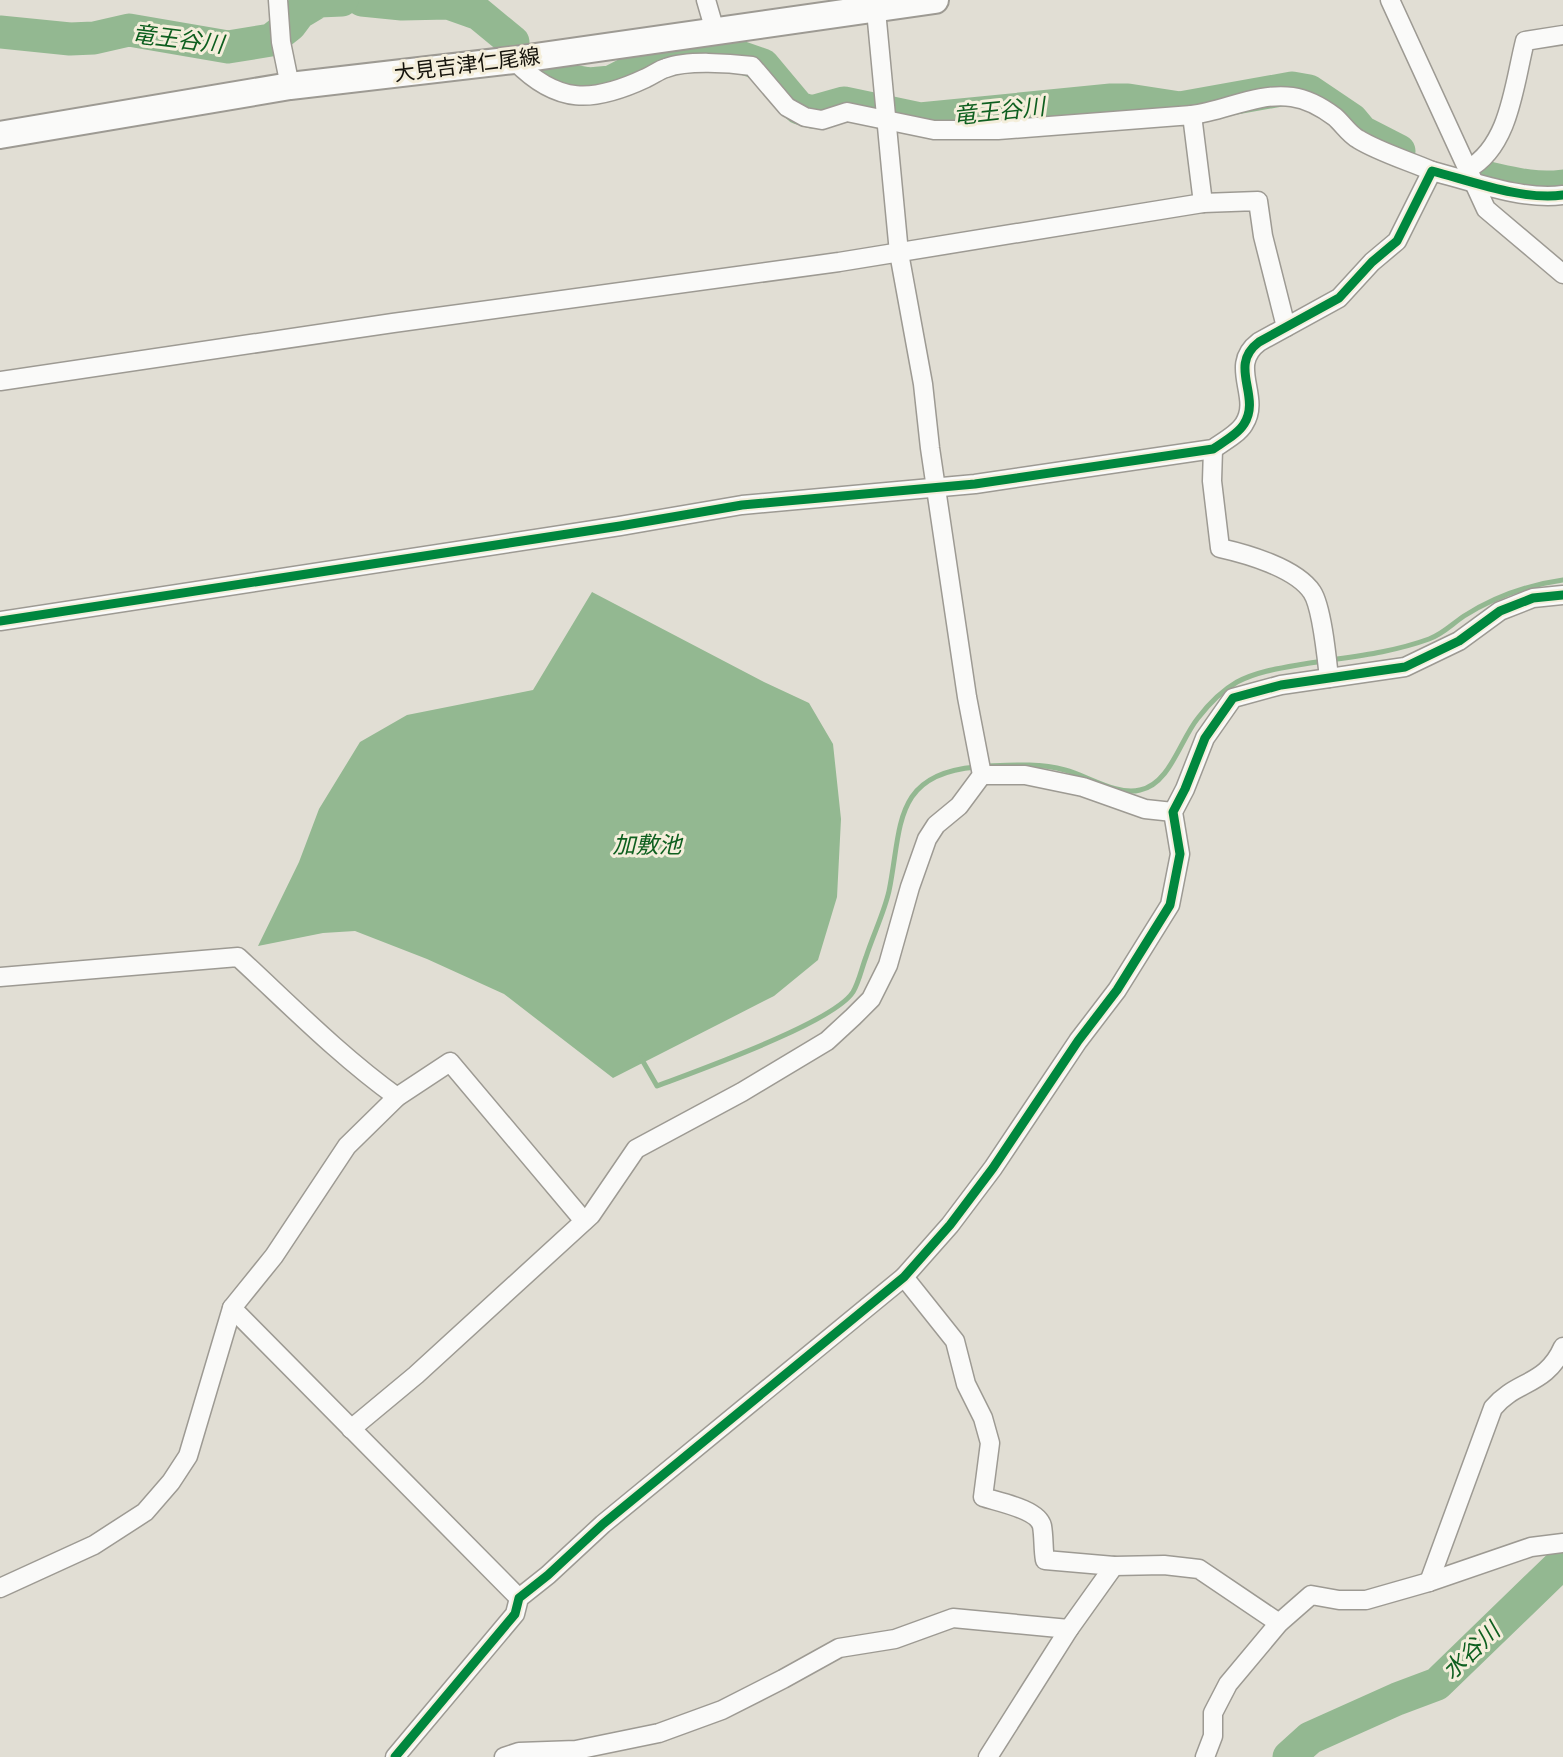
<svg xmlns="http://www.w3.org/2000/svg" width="1563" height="1757" font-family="'PT Sans Narrow','Noto Sans JP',sans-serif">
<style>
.water{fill:#93b891}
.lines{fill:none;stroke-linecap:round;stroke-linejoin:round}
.stream{stroke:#93b891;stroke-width:5}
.river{stroke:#93b891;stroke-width:33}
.minor-casing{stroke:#9d9a93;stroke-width:21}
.secondary-casing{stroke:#9d9a93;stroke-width:30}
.minor{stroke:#fafaf9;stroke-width:18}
.secondary{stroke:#fafaf9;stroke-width:26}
.cycleway-casing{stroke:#f4eedb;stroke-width:13}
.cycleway{stroke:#00873e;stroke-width:9}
.labels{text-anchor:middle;stroke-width:6;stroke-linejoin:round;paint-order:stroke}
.street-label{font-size:21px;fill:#15130c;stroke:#f4eedb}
.water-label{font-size:23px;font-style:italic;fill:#0e5f1f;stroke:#f4eedb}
</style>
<rect width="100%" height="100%" fill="#e1ded4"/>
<!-- water -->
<polygon class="water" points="592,592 764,682 809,703 833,744 841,819 837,897 818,960 774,996 613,1078 504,994 427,959 355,931 323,933 258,946 299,862 319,809 360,742 407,715 533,690"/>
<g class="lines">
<!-- stream -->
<g class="stream">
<path d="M985 766C1012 765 1039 763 1065 770 1088 776 1117 796 1140 790 1170 784 1180 740 1198 718 1208 705 1223 690 1237 682 1258 671 1281 668 1304 664 1346 657 1388 654 1429 639 1443 634 1452 624 1464 616 1494 597 1527 585 1563 580"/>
<path d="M641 1058 657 1086C696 1071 833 1023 853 992 859 982 862 967 866 957 873 935 884 913 889 891 902 828 892 774 976 767"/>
</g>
<!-- river -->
<g class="river">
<polyline points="362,0 402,4 448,3 479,14 513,42"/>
<polyline points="0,32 70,39 94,38 129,30 228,47 271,40 290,25 299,13 319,1 342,0"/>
<polyline points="545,76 589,84 611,82 640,67 666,57 705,55 740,57 763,65 799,108 812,112 844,103 920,119 1111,100 1128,100 1180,108 1292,88 1309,91 1352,120 1362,132 1399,151"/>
<path d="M1479 176C1509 182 1532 190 1563 186"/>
<polyline points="1289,1757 1310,1738 1397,1699 1437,1684 1563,1562"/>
</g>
<!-- minor casing -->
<g class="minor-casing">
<g id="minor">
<polyline points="278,0 281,42 290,86"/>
<polyline points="706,0 715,31"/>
<polyline points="1390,0 1486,209 1563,274"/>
<path d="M514 60C557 105 593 103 646 78 653 75 659 70 666 68 687 60 729 63 752 66L787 107 805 117 822 120 847 112 934 130H998L1192 115 1203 203"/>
<path d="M1192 115C1224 111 1259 92 1292 97 1307 99 1323 108 1335 117 1343 124 1349 134 1358 139 1379 152 1409 161 1432 171"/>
<path d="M1468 169C1510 146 1514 84 1525 41L1563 35"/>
<polyline points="0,381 393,323 839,262 1203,203 1258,201 1263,236 1286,327"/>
<path d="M1213 449 1212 481 1220 548C1247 554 1296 568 1312 592 1322 607 1327 660 1329 678"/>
<path d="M0 621 620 526 742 505 975 484 1213 449C1223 442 1238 434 1244 424 1262 396 1227 366 1259 342L1339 298 1372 262 1397 241 1432 171C1471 181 1524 201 1563 195"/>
<polyline points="982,775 1025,775 1083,787 1145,809 1173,812"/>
<path d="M0 977 238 957C290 1005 340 1056 397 1097"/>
<path d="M904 1277 955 1341 966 1384 983 1418 990 1443 983 1497C998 1502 1038 1509 1042 1526 1044 1537 1043 1549 1045 1560L1114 1566 1164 1565 1199 1569 1279 1623"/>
<polyline points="232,1308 519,1598"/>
<polyline points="351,1429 416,1375 591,1215 636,1149 742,1092 827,1041 853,1017 871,999 888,965 910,887 927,839 936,825 959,806 982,775 967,697 930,448 923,384 899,253 875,0"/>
<path d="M1429 1582 1493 1408C1516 1380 1546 1386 1563 1347"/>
<polyline points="0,1588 94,1545 145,1512 171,1482 188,1456 232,1308 274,1256 347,1146 397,1097 450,1062 584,1221"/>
<polyline points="395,1757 515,1614 519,1598 548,1575 603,1524 904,1277 950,1225 993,1168 1078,1041 1117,990 1170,905 1180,854 1173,812 1185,789 1205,738 1233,698 1281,685 1405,667 1459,641 1500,611 1533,598 1563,595"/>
<polyline points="504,1757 519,1752 576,1750 659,1733 722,1710 783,1679 839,1648 895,1639 953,1618 1069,1629"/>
<polyline points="988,1757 1069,1629 1114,1566"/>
<polyline points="1205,1757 1213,1736 1213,1713 1228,1684 1279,1623 1311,1595 1339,1600 1366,1600 1429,1582 1531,1547 1563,1543"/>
</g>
</g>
<!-- secondary casing -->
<g class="secondary-casing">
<polyline id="secondary" points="0,135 290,86 514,60 935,0"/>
</g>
<!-- minor -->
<use href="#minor" class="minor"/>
<!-- secondary -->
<use href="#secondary" class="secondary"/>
<!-- cycleway casing -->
<g class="cycleway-casing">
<g id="cycleway">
<path d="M0 621 620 526 742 505 975 484 1213 449C1223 442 1238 434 1244 424 1262 396 1227 366 1259 342L1339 298 1372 262 1397 241 1432 171C1471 181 1524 201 1563 195"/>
<polyline points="395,1757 515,1614 519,1598 548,1575 603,1524 904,1277 950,1225 993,1168 1078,1041 1117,990 1170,905 1180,854 1173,812 1185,789 1205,738 1233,698 1281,685 1405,667 1459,641 1500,611 1533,598 1563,595"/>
</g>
</g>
<!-- cycleway -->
<use href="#cycleway" class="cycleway"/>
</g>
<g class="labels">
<!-- street labels -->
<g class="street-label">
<text transform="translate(467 65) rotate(-7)" y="7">大見吉津仁尾線</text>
</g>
<!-- water labels -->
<g class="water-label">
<text transform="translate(178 39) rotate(7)" y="8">竜王谷川</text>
<text transform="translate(999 111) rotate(-6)" y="8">竜王谷川</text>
<text x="647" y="853">加敷池</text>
<text transform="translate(1471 1651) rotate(-44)" y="8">水谷川</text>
</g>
</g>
</svg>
